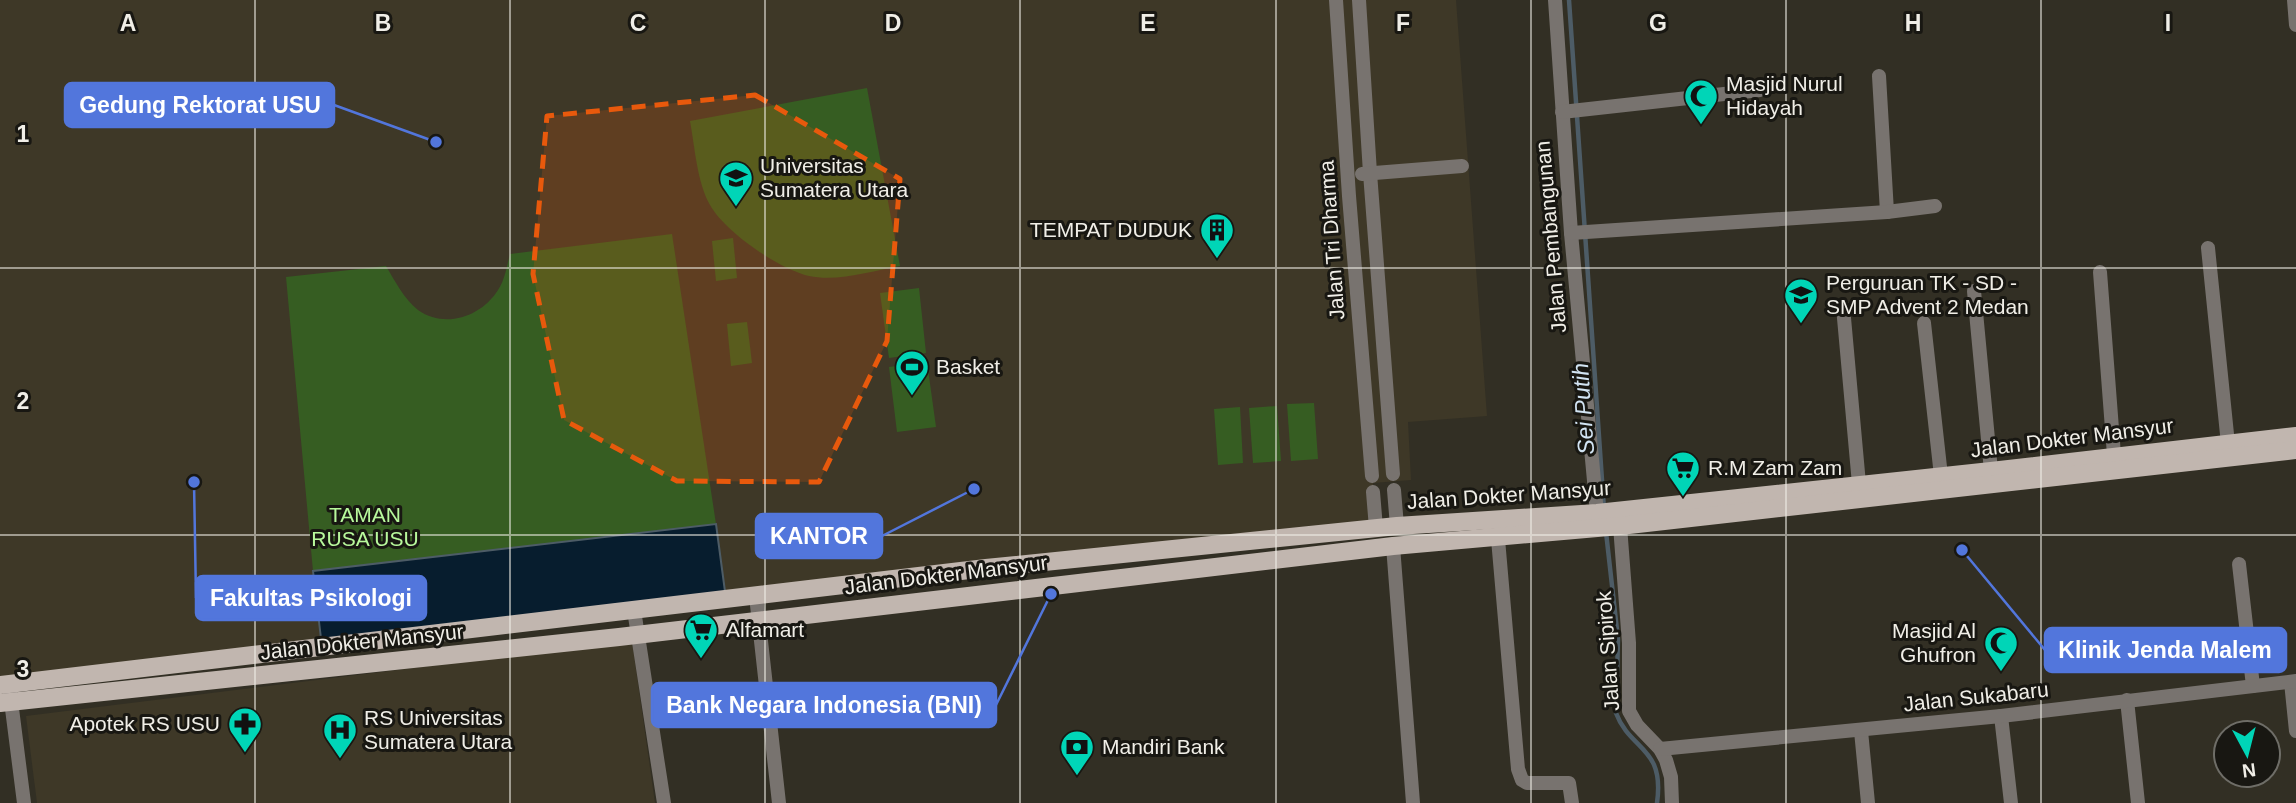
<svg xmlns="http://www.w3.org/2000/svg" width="2296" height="803" font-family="Arial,sans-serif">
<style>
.built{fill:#3e3827}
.green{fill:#365d22}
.water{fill:#071d2e;stroke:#4d5c66;stroke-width:2}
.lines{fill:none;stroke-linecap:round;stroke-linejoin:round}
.stream{stroke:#4d5c66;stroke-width:4.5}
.minor{stroke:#78736f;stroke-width:14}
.primary{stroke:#c1b6af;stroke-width:18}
.marked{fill:#e8590c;fill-opacity:0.2;stroke:#e8590c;stroke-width:5;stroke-dasharray:14 9;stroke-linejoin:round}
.grid{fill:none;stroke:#f0eee7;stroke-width:2;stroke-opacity:0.55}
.labels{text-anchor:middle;stroke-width:6;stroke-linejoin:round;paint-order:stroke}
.poi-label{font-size:21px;fill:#f0eee7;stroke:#181712;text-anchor:start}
.street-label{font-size:21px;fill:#f0eee7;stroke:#181712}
.park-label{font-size:21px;fill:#b8f99c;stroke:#181712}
.water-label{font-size:23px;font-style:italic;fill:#d2e4f3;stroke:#181712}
.grid-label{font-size:23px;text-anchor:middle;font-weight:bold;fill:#f0eee7;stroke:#181712;stroke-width:6;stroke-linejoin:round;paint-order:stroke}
.leader{fill:none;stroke:#5276dc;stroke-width:2.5}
.callout-dot{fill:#5276dc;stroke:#181712;stroke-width:2.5}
.callout{fill:#5276dc;stroke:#5276dc;stroke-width:2.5}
.callout-label{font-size:23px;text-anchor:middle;font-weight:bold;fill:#fff}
</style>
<rect width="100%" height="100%" fill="#322f24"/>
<!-- built -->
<g class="built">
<polygon points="0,0 1456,0 1487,416 1408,422 1411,480 1373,483 1376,528 0,683"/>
<polygon points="632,641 655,803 37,803 26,716"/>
</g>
<!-- green -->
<g class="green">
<path d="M867 88 900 266C872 271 838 282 809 276 779 269 725 232 710 205 697 182 695 148 690 121Z"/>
<path d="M672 234 716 524 313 571 286 277 386 266C395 281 404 299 418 310 445 329 481 317 498 290 505 280 507 265 510 254Z"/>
<polygon points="733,238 737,278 716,281 712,241"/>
<polygon points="919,288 926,353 889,358 880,293"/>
<polygon points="747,322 752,363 731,366 727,324"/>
<polygon points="927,362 936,427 897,432 889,367"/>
<polygon points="1314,403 1318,459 1291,461 1287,404"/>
<polygon points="1277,406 1281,461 1253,463 1249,408"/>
<polygon points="1240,407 1243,463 1218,465 1214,409"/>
</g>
<!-- water -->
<polygon class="water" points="716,524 726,599 322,647 313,571"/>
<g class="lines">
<!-- stream -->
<g class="stream">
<polyline points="1569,0 1604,509"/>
<path d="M1606 532 1618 639 1616 713C1630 751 1665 746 1657 803"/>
</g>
<!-- minor -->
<g class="minor">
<polyline points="1336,0 1349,196 1372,476"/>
<polyline points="1359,0 1370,173 1393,474"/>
<polyline points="1555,0 1571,233 1597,513"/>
<polyline points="2294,0 2296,25"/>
<polyline points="1879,76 1887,212"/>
<polyline points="1562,112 1760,90"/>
<polyline points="1362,174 1462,166"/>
<polyline points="1571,233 1887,212 1935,206"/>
<polyline points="2208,248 2228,444"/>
<polyline points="2100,272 2114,455"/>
<polyline points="1974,291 1991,471"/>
<polyline points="1843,307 1859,484"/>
<polyline points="1924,323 1941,476"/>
<polyline points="1394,490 1397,526"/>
<polyline points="1373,492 1376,528"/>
<polyline points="1620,526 1629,643 1629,711 1637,725 1660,749 1666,760 1671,777 1672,803"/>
<polyline points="1498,539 1518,769 1522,780 1527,783 1569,783 1572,803"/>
<polyline points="1393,546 1413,803"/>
<polyline points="2239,564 2253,686"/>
<polyline points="756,596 779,803"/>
<polyline points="634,610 664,803"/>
<polyline points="2291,682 2296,731"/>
<polyline points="10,693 24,803"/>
<polyline points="2127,700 2138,803"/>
<polyline points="2001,716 2011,803"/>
<polyline points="1861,731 1868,803"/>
<polyline points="1660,749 2001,716 2296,681"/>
</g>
<!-- primary -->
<g class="primary">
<polyline points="0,685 986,568 1397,526 1597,513 1991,471 2296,436"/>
<polyline points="0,703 619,637 1393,546 1620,526 2296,450"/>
</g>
</g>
<!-- marked area -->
<path class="marked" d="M755 95 900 179 887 341 819 482 677 481 564 420 533 274 547 116Z"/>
<!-- grid -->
<path class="grid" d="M255 0V803M510 0V803M765 0V803M1020 0V803M1276 0V803M1531 0V803M1786 0V803M2041 0V803M0 268H2296M0 535H2296"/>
<!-- icons -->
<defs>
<g id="mosque-pin" transform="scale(1.75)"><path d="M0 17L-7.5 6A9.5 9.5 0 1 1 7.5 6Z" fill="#00d5b7" stroke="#181712"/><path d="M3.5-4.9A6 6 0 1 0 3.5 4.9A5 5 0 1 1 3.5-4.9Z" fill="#111"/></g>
<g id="university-pin" transform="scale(1.75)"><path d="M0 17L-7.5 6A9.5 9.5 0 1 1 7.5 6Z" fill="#00d5b7" stroke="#181712"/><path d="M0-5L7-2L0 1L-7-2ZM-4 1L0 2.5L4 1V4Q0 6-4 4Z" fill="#111"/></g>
<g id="building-pin" transform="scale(1.75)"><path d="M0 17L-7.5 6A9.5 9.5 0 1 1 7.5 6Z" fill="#00d5b7" stroke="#181712"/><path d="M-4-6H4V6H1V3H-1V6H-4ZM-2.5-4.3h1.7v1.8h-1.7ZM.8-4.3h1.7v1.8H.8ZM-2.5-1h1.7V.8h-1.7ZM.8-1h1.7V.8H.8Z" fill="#111"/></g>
<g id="school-pin" transform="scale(1.75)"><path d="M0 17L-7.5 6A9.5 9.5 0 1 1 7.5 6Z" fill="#00d5b7" stroke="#181712"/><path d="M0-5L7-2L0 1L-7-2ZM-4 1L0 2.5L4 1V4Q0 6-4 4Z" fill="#111"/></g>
<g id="stadium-pin" transform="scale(1.75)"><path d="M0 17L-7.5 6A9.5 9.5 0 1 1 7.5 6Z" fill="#00d5b7" stroke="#181712"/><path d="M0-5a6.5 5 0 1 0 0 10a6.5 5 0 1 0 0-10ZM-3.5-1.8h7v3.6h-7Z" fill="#111"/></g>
<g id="supermarket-pin" transform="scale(1.75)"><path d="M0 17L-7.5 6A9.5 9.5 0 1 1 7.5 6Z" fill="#00d5b7" stroke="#181712"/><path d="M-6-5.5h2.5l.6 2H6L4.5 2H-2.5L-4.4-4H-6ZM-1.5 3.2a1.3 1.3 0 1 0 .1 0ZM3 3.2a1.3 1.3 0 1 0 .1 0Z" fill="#111"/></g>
<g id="pharmacy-pin" transform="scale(1.75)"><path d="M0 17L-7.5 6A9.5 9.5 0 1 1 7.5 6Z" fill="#00d5b7" stroke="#181712"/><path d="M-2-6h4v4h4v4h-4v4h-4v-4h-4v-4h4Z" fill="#111"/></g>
<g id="hospital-pin" transform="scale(1.75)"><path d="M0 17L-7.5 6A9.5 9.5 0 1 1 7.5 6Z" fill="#00d5b7" stroke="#181712"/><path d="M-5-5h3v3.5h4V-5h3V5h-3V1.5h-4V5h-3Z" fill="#111"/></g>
<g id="bank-pin" transform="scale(1.75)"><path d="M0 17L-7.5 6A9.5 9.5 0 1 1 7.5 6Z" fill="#00d5b7" stroke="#181712"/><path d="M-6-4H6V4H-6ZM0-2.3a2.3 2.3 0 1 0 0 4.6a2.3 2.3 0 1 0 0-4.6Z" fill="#111"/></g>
</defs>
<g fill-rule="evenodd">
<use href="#mosque-pin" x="1701" y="96"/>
<use href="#university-pin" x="736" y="178"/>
<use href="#building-pin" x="1217" y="230"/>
<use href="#school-pin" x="1801" y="295"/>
<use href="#stadium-pin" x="912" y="367"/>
<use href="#supermarket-pin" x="1683" y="468"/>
<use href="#supermarket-pin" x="701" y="630"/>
<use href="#mosque-pin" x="2001" y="643"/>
<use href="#pharmacy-pin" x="245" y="724"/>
<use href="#hospital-pin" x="340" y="730"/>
<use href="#bank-pin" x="1077" y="747"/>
</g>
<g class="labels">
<!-- poi labels -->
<g class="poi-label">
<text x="1726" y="91">Masjid Nurul<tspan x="1726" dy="24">Hidayah</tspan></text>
<text x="760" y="173">Universitas<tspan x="760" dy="24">Sumatera Utara</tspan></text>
<text x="1192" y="237" text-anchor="end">TEMPAT DUDUK</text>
<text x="1826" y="290">Perguruan TK - SD -<tspan x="1826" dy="24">SMP Advent 2 Medan</tspan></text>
<text x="936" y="374">Basket</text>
<text x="1708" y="475">R.M Zam Zam</text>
<text x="726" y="637">Alfamart</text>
<text x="1976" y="638" text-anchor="end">Masjid Al<tspan x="1976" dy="24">Ghufron</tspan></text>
<text x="364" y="725">RS Universitas<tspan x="364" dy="24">Sumatera Utara</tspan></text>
<text x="220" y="731" text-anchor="end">Apotek RS USU</text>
<text x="1102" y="754">Mandiri Bank</text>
</g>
<!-- street labels -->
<g class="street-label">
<text transform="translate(1551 237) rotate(-95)" y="7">Jalan Pembangunan</text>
<text transform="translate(1332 240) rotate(-94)" y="7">Jalan Tri Dharma</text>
<text transform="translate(2072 438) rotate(-7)" y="7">Jalan Dokter Mansyur</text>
<text transform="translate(1509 495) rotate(-4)" y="7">Jalan Dokter Mansyur</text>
<text transform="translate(946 575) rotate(-7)" y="7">Jalan Dokter Mansyur</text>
<text transform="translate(362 642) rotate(-6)" y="7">Jalan Dokter Mansyur</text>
<text transform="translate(1608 651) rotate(-94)" y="7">Jalan Sipirok</text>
<text transform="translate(1976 697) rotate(-6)" y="7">Jalan Sukabaru</text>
</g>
<!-- park labels -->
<g class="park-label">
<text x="365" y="522">TAMAN<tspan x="365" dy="24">RUSA USU</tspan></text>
</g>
<!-- water labels -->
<g class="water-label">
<text transform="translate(1583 409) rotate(-94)" y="8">Sei Putih</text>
</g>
</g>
<g class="grid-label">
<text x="128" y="31">A</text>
<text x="383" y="31">B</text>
<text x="638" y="31">C</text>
<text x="893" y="31">D</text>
<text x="1148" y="31">E</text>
<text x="1403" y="31">F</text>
<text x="1658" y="31">G</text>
<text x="1913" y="31">H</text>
<text x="2168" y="31">I</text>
<text x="23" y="142">1</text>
<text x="23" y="409">2</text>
<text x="23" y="677">3</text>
</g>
<!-- callouts -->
<path class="leader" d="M436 142L334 105M974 489L882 536M194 482L196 598M1962 550L2045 650M1051 594L996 705"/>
<g class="callout-dot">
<circle cx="436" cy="142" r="7"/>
<circle cx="974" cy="489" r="7"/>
<circle cx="194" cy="482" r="7"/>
<circle cx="1962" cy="550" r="7"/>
<circle cx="1051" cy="594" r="7"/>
</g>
<g class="callout">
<rect x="65" y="83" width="269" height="44" rx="7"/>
<rect x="756" y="514" width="126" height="44" rx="7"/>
<rect x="196" y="576" width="230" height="44" rx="7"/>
<rect x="2045" y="628" width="241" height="44" rx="7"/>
<rect x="652" y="683" width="344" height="44" rx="7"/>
</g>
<g class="callout-label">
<text x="200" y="113">Gedung Rektorat USU</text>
<text x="819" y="544">KANTOR</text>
<text x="311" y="606">Fakultas Psikologi</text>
<text x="2165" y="658">Klinik Jenda Malem</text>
<text x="824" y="713">Bank Negara Indonesia (BNI)</text>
</g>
<!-- north arrow -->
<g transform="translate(2247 754) rotate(173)"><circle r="33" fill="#181712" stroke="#6e6d67" stroke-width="2"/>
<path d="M0-5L12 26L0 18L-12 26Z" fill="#00d5b7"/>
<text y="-10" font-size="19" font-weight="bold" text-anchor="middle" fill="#f0eee7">N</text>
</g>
</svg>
